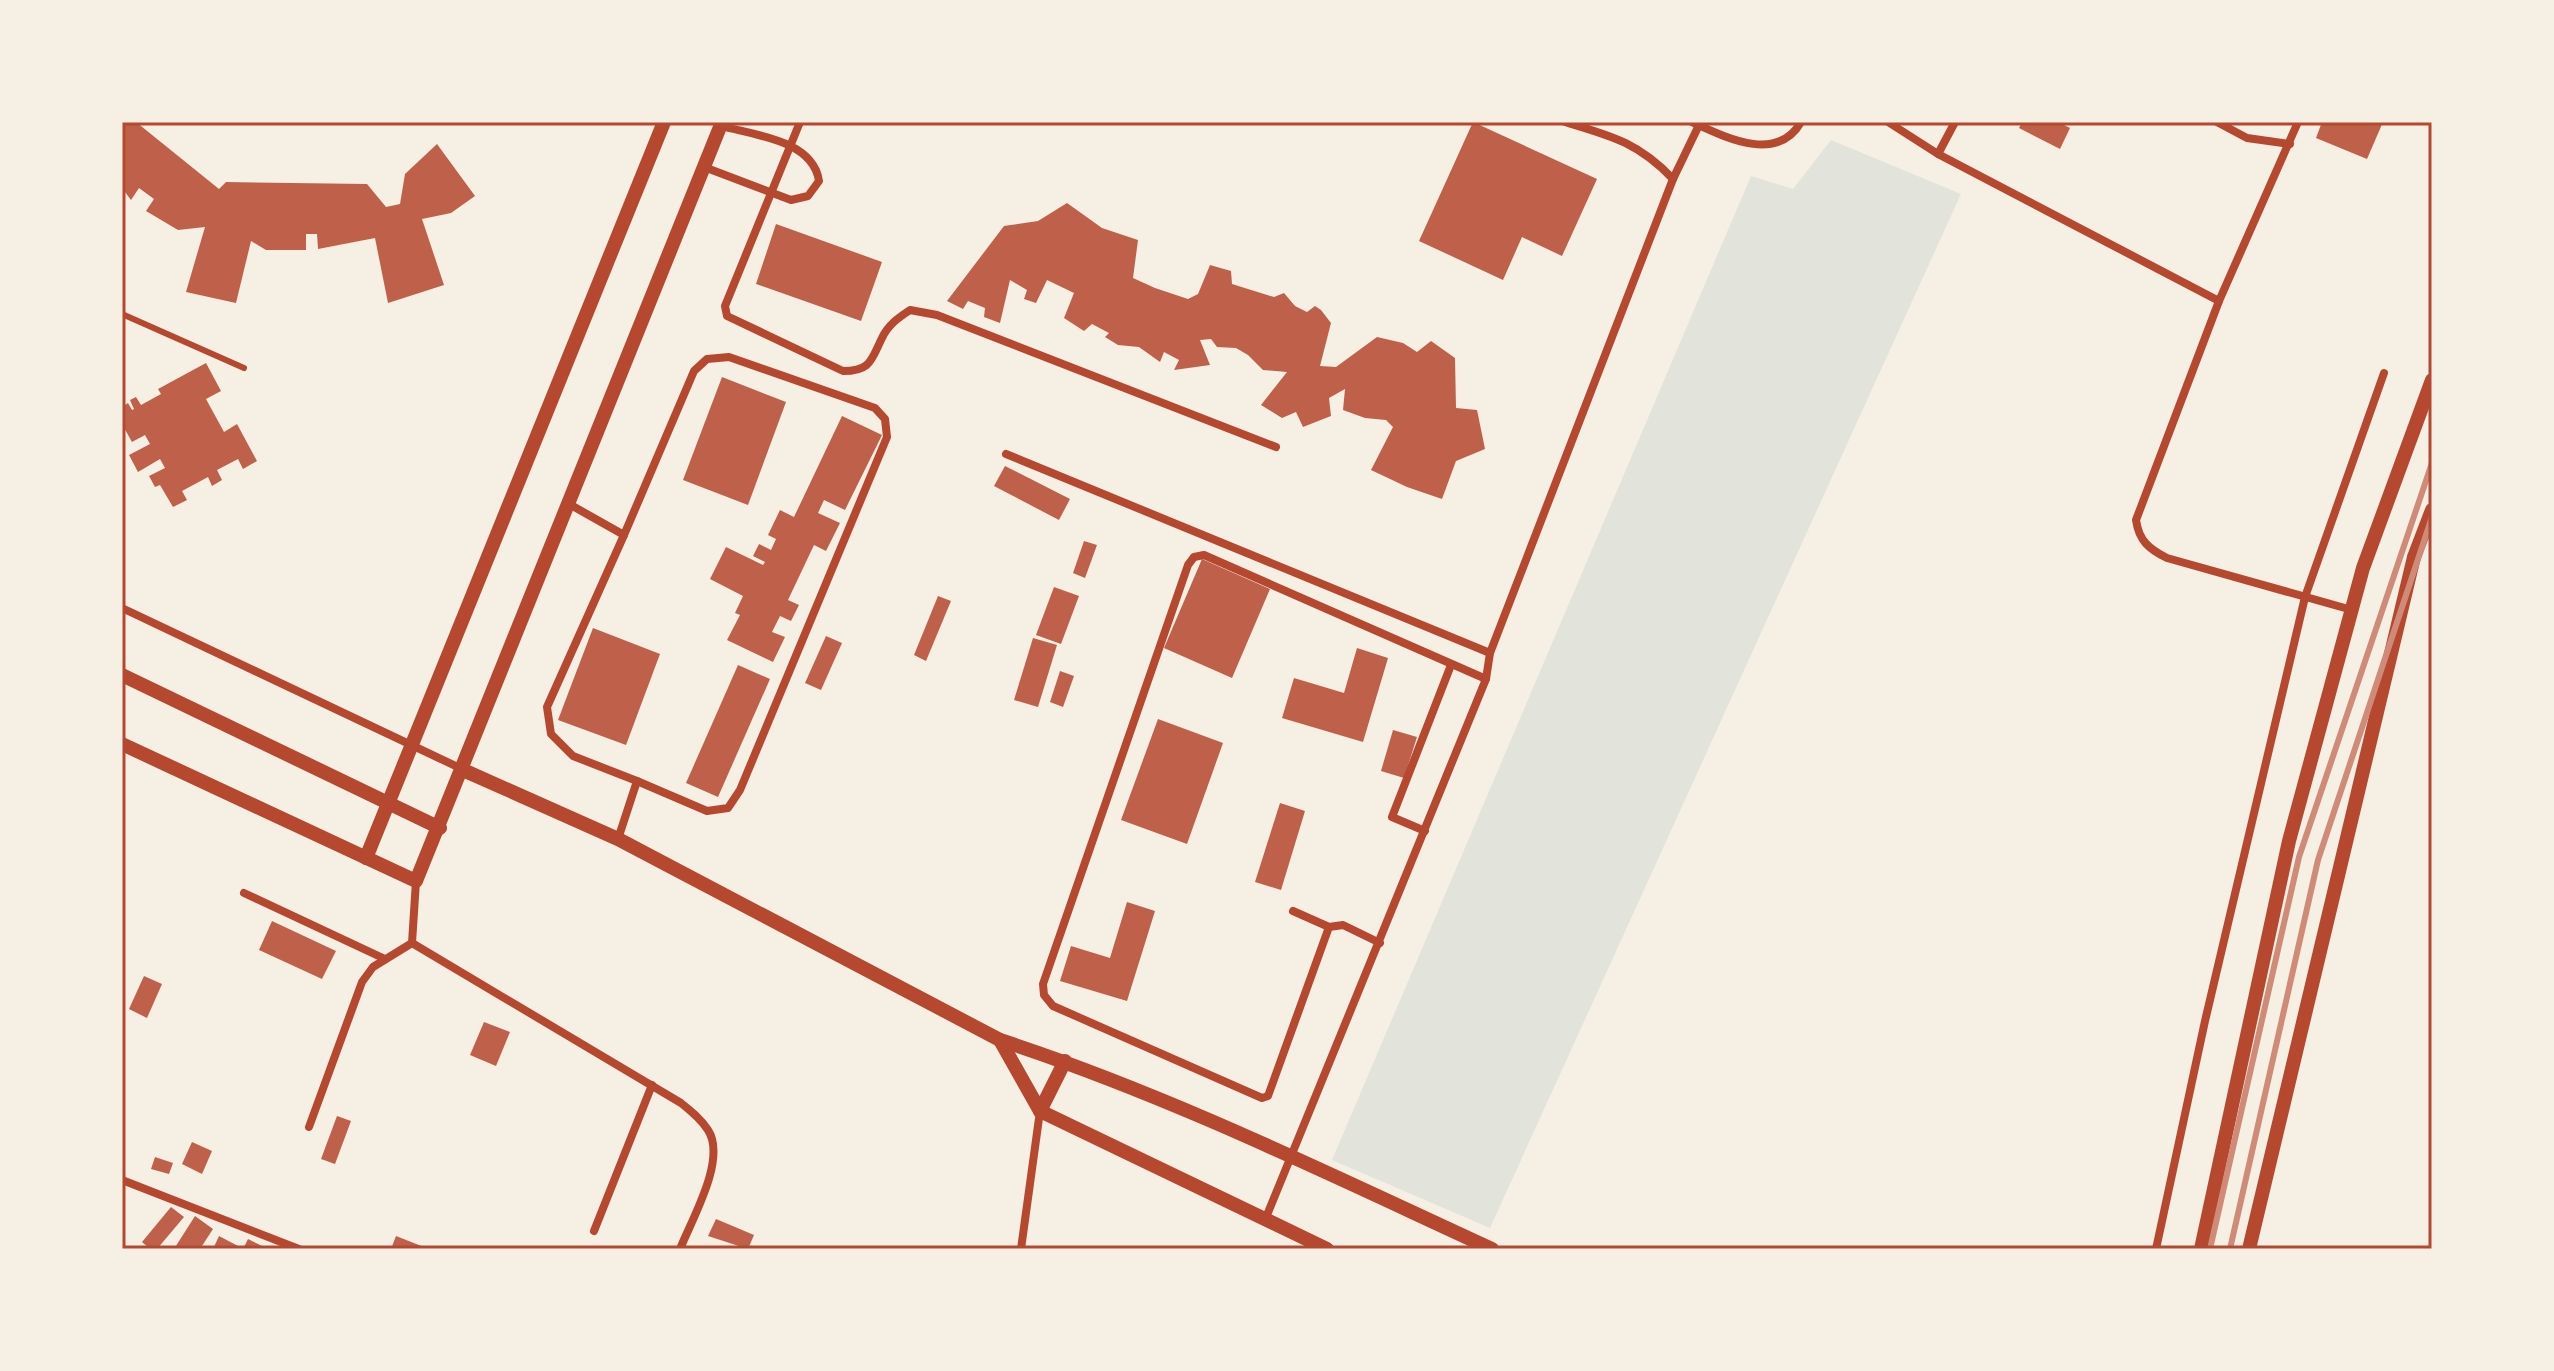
<svg xmlns="http://www.w3.org/2000/svg" width="2554" height="1371" font-family="'Work Sans',sans-serif">
<style>
.green{fill:#e2e4dc}
.building{fill:#bf614a}
.lines{fill:none;stroke-linecap:round;stroke-linejoin:round}
.service{stroke:#b5482f;stroke-width:6}
.minor{stroke:#b5482f;stroke-width:8}
.tertiary{stroke:#b5482f;stroke-width:14}
.rail{stroke:#cf8b77;stroke-width:6}
.neatline{fill:none;stroke:#b5482f;stroke-width:3}
</style>
<rect width="100%" height="100%" fill="#f6efe4"/>
<!-- green -->
<polygon class="green" points="1831,140 1961,194 1490,1228 1332,1160 1751,176 1793,189"/>
<!-- building -->
<g class="building">
<polygon points="122,122 136,122 219,189 226,182 367,184 386,207 400,204 405,174 437,144 475,196 451,213 422,219 444,285 388,303 375,238 318,249 317,234 306,234 306,250 266,250 251,241 236,303 186,292 205,227 178,230 146,211 154,199 139,188 131,200 122,188"/>
<polygon points="1473,122 1597,179 1562,256 1522,237 1503,280 1419,241"/>
<polygon points="2022,122 2058,122 2070,128 2060,149 2019,128"/>
<polygon points="2322,122 2383,122 2367,159 2316,138"/>
<polygon points="1067,203 1102,228 1138,240 1133,278 1155,288 1188,299 1198,294 1210,265 1231,271 1232,284 1274,297 1284,293 1295,306 1307,312 1315,306 1321,310 1331,323 1320,366 1336,367 1377,337 1403,343 1417,352 1431,341 1455,358 1456,408 1477,410 1485,449 1456,461 1442,499 1407,487 1371,470 1393,427 1386,420 1365,418 1343,410 1345,389 1329,398 1331,416 1303,427 1296,412 1282,418 1261,405 1287,372 1263,370 1248,355 1236,348 1217,347 1211,339 1200,340 1210,365 1174,370 1179,360 1164,352 1160,362 1139,347 1118,345 1105,337 1109,333 1092,324 1084,331 1064,318 1074,293 1047,280 1036,303 1024,299 1027,290 1010,280 1000,323 984,317 985,308 968,301 963,309 947,301 1004,226 1038,221"/>
<polygon points="776,224 882,262 861,321 756,284"/>
<polygon points="206,363 221,391 206,399 224,432 237,424 257,461 243,469 238,459 217,470 222,480 212,486 208,477 182,491 187,500 173,507 160,485 155,487 149,476 165,468 160,459 138,472 129,455 150,444 145,435 132,442 122,424 122,407 128,403 132,410 134,409 130,400 136,397 141,405 161,394 158,389"/>
<polygon points="722,377 786,402 748,505 683,480"/>
<polygon points="842,416 882,435 845,510 824,500 818,513 840,523 826,551 814,545 788,600 799,605 791,621 780,616 772,632 785,637 773,662 727,640 740,615 735,613 743,596 710,579 726,547 763,565 765,562 753,556 759,544 771,550 776,539 768,535 780,510 794,517"/>
<polygon points="1005,466 1070,499 1059,520 994,486"/>
<polygon points="1084,541 1097,545 1085,578 1073,573"/>
<polygon points="1202,559 1270,589 1232,678 1164,648"/>
<polygon points="1054,587 1079,596 1061,644 1036,635"/>
<polygon points="938,596 951,601 926,661 914,655"/>
<polygon points="593,628 660,654 626,745 558,720"/>
<polygon points="826,636 842,643 821,690 805,683"/>
<polygon points="1033,638 1057,645 1038,707 1014,700"/>
<polygon points="1357,648 1388,658 1363,742 1282,718 1294,678 1344,693"/>
<polygon points="738,665 770,679 718,797 686,783"/>
<polygon points="1060,671 1074,676 1063,707 1050,702"/>
<polygon points="1158,719 1223,743 1187,844 1121,820"/>
<polygon points="1393,730 1417,737 1404,778 1381,771"/>
<polygon points="1280,803 1305,811 1281,890 1255,882"/>
<polygon points="1127,902 1155,911 1127,1001 1060,981 1071,946 1110,958"/>
<polygon points="272,921 336,951 322,979 259,950"/>
<polygon points="144,976 162,984 147,1018 129,1009"/>
<polygon points="484,1022 510,1032 496,1066 470,1055"/>
<polygon points="337,1116 351,1121 335,1164 321,1159"/>
<polygon points="192,1142 212,1151 202,1174 182,1164"/>
<polygon points="155,1157 173,1163 169,1174 151,1169"/>
<polygon points="171,1207 184,1217 157,1249 150,1249 142,1242"/>
<polygon points="195,1216 213,1229 200,1249 174,1249"/>
<polygon points="716,1219 754,1235 748,1249 708,1236"/>
<polygon points="219,1236 240,1247 239,1249 213,1249"/>
<polygon points="396,1236 429,1249 391,1249"/>
<polygon points="248,1239 268,1249 243,1249"/>
</g>
<g class="lines">
<!-- service -->
<polyline class="service" points="122,314 244,368"/>
<!-- minor -->
<g class="minor">
<path d="M800 122 725 306 727 316 843 371C871 371 871 360 882 338 888 325 898 318 910 310L937 315 1276 447"/>
<path d="M1565 122C1612 136 1639 143 1673 179"/>
<path d="M1692 122C1725 137 1777 164 1801 122"/>
<polyline points="1888,122 1938,154 2219,301"/>
<polyline points="2217,122 2247,138 2290,144"/>
<path d="M2298 122 2219 301 2136 520C2139 541 2149 549 2167 558L2352 610"/>
<polyline points="1938,154 1955,122"/>
<path d="M704 167 791 200 808 196 819 181C813 140 754 135 721 126"/>
<polyline points="1006,454 1490,653"/>
<polyline points="569,504 624,535 694,371 707,359 729,357 875,408 885,419 887,437 740,790 728,808 707,811 637,781 618,839"/>
<polyline points="624,535 547,707 551,734 573,756 637,781"/>
<polyline points="122,608 462,769"/>
<polyline points="1425,831 1392,817 1451,665"/>
<polyline points="244,893 385,959"/>
<polyline points="1293,911 1329,927"/>
<path d="M412 943 681 1103C691 1111 701 1119 708 1130 727 1159 692 1219 680 1249"/>
<polyline points="1380,943 1343,925 1329,927 1268,1096 1262,1098 1053,1006 1044,995 1043,984 1188,565 1194,557 1204,555 1486,679"/>
<polyline points="309,1127 362,982 373,967 412,943 416,881"/>
<polyline points="122,1180 299,1249"/>
<polyline points="1265,1220 1486,679 1490,653 1673,179 1699,125"/>
<polyline points="594,1231 652,1085"/>
<polyline points="1021,1249 1040,1111"/>
<polyline points="2156,1249 2205,1021 2305,597 2384,373"/>
</g>
<!-- tertiary -->
<g class="tertiary">
<polyline points="122,675 440,828"/>
<polyline points="122,744 416,881 722,122"/>
<path d="M463 770 618 839 1000 1040C1169 1095 1331 1175 1492 1249"/>
<polyline points="366,858 664,122"/>
<polyline points="1000,1040 1040,1111 1327,1249"/>
<polyline points="1040,1111 1065,1061"/>
<polyline points="2201,1249 2289,841 2363,568 2432,380"/>
<polyline points="2249,1249 2414,557 2432,510"/>
</g>
<!-- rail -->
<g class="rail">
<polyline points="2210,1249 2299,857 2432,463"/>
<polyline points="2230,1249 2318,860 2432,517"/>
</g>
</g>
<!-- border -->
<rect width="2554" height="1371" fill="none" stroke="#f6efe4" stroke-width="248"/>
<rect x="124" y="124" width="2306" height="1123" class="neatline"/>
</svg>
